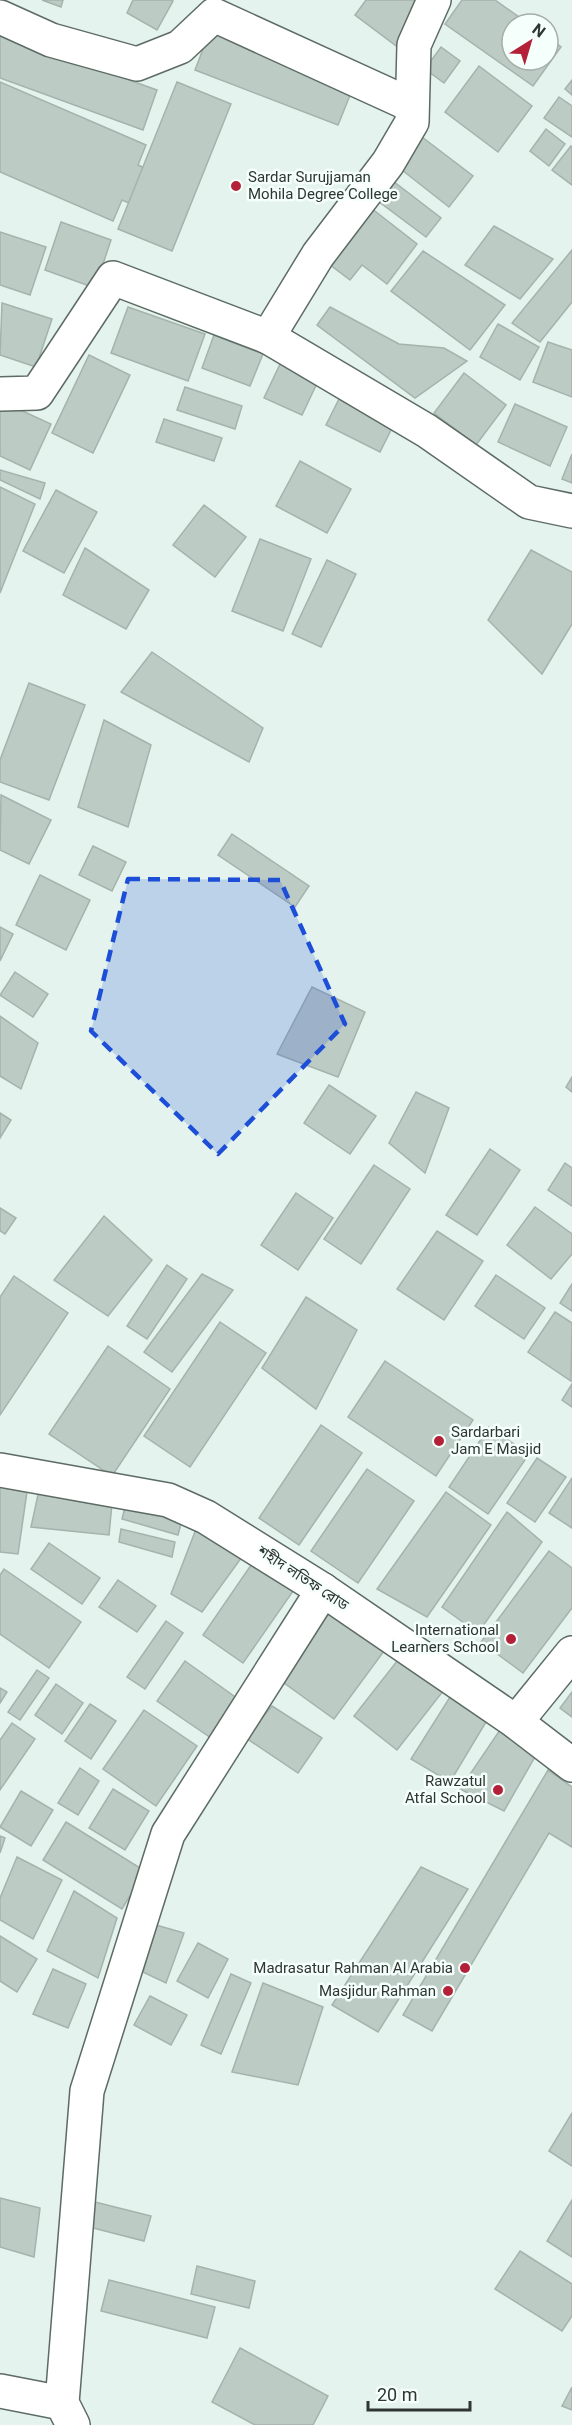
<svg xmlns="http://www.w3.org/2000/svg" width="572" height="2425" font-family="Roboto,'Noto Sans Bengali',sans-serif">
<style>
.building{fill:#bdcbc5;stroke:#a5b3ad;stroke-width:1.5}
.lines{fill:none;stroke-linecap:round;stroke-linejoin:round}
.street-casing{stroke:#5d6b65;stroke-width:36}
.secondary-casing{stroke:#5d6b65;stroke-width:36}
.street{stroke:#fff;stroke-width:33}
.secondary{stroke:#fff;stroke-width:33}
.marked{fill:#1d4ed8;fill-opacity:0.2;stroke:#1d4ed8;stroke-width:4.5;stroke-dasharray:12 8;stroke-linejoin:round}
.poi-dot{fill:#b32038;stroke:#f5fffb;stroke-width:2}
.labels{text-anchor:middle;stroke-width:5;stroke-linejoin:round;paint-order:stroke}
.poi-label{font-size:15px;fill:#2f3532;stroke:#f5fffb;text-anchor:end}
.street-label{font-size:15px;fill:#2f3532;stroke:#f5fffb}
</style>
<rect width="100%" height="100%" fill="#e4f3ed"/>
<!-- building -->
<g class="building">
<polygon points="42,0 63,0 61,7"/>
<polygon points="133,0 171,0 173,1 157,30 127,13"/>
<polygon points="366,0 419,0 399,48 355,15"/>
<polygon points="462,0 495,0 529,24 512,24 512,60 548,60 548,37 561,47 533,86 445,24"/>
<polygon points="211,28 355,83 338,125 195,70"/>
<polygon points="0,34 157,90 143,130 0,78"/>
<polygon points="441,47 460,61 444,83 425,69"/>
<polygon points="479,66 532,106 498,152 445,112"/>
<polygon points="572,80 572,95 565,89"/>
<polygon points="0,82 146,145 138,165 166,177 150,212 122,200 113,221 0,172"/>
<polygon points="177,82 231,104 172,251 118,229"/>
<polygon points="559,97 572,106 572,137 544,118"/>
<polygon points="546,129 565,144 549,166 530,151"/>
<polygon points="422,137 473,176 449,207 398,167"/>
<polygon points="571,146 572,147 572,185 552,170"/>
<polygon points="393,181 441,218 426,237 378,201"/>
<polygon points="371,208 417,244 387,284 362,265 350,280 329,264"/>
<polygon points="61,222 111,240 95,288 45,270"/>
<polygon points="494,226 553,259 520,299 465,265"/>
<polygon points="0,232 46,247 30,295 0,285"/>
<polygon points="572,250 572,302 540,342 512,323"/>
<polygon points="423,251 505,305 470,350 391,291"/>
<polygon points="2,303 52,319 36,367 0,355"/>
<polygon points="128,307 205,334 188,381 111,353"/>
<polygon points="330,307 399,344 444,348 467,361 415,398 317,325"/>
<polygon points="498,324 539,347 520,380 480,357"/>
<polygon points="214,335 263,354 250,386 202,368"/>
<polygon points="548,342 572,350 572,397 533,382"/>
<polygon points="89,355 130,375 93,453 52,433"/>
<polygon points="282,360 319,379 302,415 264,398"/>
<polygon points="464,373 506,405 476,445 434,413"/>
<polygon points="185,387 242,406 235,429 177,410"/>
<polygon points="342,393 396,420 380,452 326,425"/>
<polygon points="3,402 51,424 30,470 0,456 0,408"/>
<polygon points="515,404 567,427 550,466 498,442"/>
<polygon points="164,419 222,438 214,461 156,442"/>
<polygon points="572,454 572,483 562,479"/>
<polygon points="300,461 351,489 327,533 276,506"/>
<polygon points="0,470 45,483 40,499 0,480"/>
<polygon points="0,487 35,504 0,593"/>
<polygon points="56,490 97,512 64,573 23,551"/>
<polygon points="204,505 246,537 215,577 173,545"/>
<polygon points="260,539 311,559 283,631 232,611"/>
<polygon points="85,548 149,590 126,629 63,595"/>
<polygon points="531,550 572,572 572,624 542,674 488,620"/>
<polygon points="327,560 356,574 321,647 292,634"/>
<polygon points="152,652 263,728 249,762 121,692"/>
<polygon points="29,683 85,705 49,800 0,782 0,760"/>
<polygon points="104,720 151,745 128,827 78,807"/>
<polygon points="1,795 51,820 29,864 0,850"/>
<polygon points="232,834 309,886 295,907 218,855"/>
<polygon points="93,846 126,862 112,891 79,875"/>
<polygon points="40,875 90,900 66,950 16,925"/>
<polygon points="0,927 13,934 0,961"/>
<polygon points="15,972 48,994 33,1017 0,995"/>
<polygon points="312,987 365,1012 338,1077 277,1054"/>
<polygon points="0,1016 38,1043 21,1089 0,1076"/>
<polygon points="572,1077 572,1092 566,1087"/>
<polygon points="329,1085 376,1116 350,1154 304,1123"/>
<polygon points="416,1092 449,1108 425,1173 389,1143"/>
<polygon points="0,1113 11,1120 0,1138"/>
<polygon points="490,1149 520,1170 477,1235 446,1215"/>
<polygon points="565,1163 572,1168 572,1206 548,1190"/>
<polygon points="374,1165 410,1189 361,1264 324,1239"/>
<polygon points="296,1193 333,1218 298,1270 261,1245"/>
<polygon points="535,1207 572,1234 572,1254 551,1279 507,1245"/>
<polygon points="0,1208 16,1218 5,1234 0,1231"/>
<polygon points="104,1216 152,1260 108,1316 54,1280"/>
<polygon points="437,1231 483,1261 444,1320 397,1289"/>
<polygon points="167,1265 187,1279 147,1339 127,1326"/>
<polygon points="202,1274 233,1290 172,1372 144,1352"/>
<polygon points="496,1275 545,1308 524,1339 475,1306"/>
<polygon points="14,1276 68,1313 0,1415 0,1297"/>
<polygon points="572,1284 572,1311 560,1303"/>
<polygon points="306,1297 357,1330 316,1409 262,1368"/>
<polygon points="555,1312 572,1323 571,1381 528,1352"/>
<polygon points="220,1322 266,1353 190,1467 144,1436"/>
<polygon points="108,1346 170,1389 112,1476 49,1434"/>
<polygon points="385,1361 473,1420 436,1476 348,1417"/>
<polygon points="572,1384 572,1407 562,1400"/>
<polygon points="321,1425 362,1453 299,1545 259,1518"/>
<polygon points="489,1427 529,1454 488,1514 449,1487"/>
<polygon points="537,1458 566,1477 535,1522 507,1503"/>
<polygon points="367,1469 414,1501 358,1583 311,1551"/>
<polygon points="572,1478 572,1528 549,1513"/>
<polygon points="0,1482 28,1485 18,1554 0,1552"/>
<polygon points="39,1490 113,1493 109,1535 31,1527"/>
<polygon points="446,1492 491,1525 427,1617 377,1589"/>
<polygon points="128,1495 185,1509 178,1535 122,1519"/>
<polygon points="507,1512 542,1542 478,1633 442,1607"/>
<polygon points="198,1524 247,1550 202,1612 171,1594"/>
<polygon points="121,1529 175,1542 172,1557 119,1542"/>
<polygon points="49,1543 100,1578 82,1604 31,1569"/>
<polygon points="549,1551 572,1568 572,1608 523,1673 481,1642"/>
<polygon points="258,1555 298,1584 243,1663 203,1635"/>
<polygon points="4,1569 81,1622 49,1668 0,1634 0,1575"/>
<polygon points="118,1580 156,1606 137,1632 99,1607"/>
<polygon points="333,1607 387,1647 334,1719 280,1680"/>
<polygon points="166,1621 183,1633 145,1689 127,1677"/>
<polygon points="401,1656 444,1690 397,1750 354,1716"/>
<polygon points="185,1661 238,1699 211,1738 157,1701"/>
<polygon points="37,1670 49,1678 20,1720 8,1712"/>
<polygon points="56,1684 83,1703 62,1734 35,1715"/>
<polygon points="0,1688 7,1692 0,1703"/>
<polygon points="572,1692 572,1717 560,1708"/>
<polygon points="450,1697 486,1722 450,1782 411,1759"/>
<polygon points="90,1704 116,1721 91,1759 65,1741"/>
<polygon points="272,1706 322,1738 298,1773 246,1738"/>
<polygon points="144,1710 197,1746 156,1806 103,1769"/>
<polygon points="12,1723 35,1739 0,1790 0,1740"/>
<polygon points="502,1727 540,1748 504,1811 460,1789"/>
<polygon points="80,1768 99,1781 78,1815 58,1803"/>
<polygon points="548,1770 572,1787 572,1847 549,1833 432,2031 403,2015"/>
<polygon points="113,1789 149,1811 125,1850 89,1828"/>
<polygon points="21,1791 53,1810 31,1846 0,1827"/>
<polygon points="66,1822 145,1871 122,1909 43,1860"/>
<polygon points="0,1836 5,1838 0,1853"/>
<polygon points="17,1857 62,1880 33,1939 0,1920 0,1898"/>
<polygon points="421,1867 468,1889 378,2032 332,2005"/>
<polygon points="74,1891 117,1918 98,1978 47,1951"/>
<polygon points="156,1925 184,1933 166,1983 143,1972"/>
<polygon points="0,1936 37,1959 17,1992 0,1981"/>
<polygon points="198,1943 228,1959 208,1998 177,1981"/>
<polygon points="53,1969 86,1984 68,2028 33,2014"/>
<polygon points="231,1974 251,1983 221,2054 201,2045"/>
<polygon points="263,1983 323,2007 298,2085 232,2072"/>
<polygon points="150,1996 187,2015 171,2045 134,2025"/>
<polygon points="572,2113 572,2166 549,2151"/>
<polygon points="0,2198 40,2208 34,2257 0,2247"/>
<polygon points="572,2200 572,2257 547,2241"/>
<polygon points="95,2202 151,2216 144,2241 89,2227"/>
<polygon points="520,2251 572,2284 572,2316 562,2331 495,2289"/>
<polygon points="197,2266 255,2281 249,2308 191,2294"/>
<polygon points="109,2280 215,2307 207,2338 101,2311"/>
<polygon points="240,2348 328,2396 313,2425 255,2425 212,2402"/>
<polygon points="572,2387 572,2410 562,2406"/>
</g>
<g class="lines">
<!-- street casing -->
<g class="street-casing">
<g id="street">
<polyline points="0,17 51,40 137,64 180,47 214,15 411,105"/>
<polyline points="268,337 427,431 529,502 572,511"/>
<polyline points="0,394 37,393 113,278 268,337 318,255 388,163 412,122 414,45 434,0"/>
<polyline points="516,1722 572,1653"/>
<polyline points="0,2391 62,2403"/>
<polyline points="73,2425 62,2403 87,2091 168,1834 323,1590"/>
</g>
</g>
<!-- secondary casing -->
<g class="secondary-casing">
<polyline id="secondary" points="0,1470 168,1500 206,1517 323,1590 516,1722 572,1765"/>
</g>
<!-- street -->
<use href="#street" class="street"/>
<!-- secondary -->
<use href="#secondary" class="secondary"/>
</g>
<!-- marked area -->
<path class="marked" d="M128 879 280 880 345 1024 218 1154 91 1031Z"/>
<!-- markers -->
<g class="poi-dot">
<circle cx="236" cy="186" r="6"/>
<circle cx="439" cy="1441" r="6"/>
<circle cx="511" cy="1639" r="6"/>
<circle cx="498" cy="1790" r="6"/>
<circle cx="465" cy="1968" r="6"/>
<circle cx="448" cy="1991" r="6"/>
</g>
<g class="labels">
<!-- poi labels -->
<g class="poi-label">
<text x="248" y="182" text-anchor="start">Sardar Surujjaman<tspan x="248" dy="17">Mohila Degree College</tspan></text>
<text x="451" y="1437" text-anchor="start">Sardarbari<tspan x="451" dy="17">Jam E Masjid</tspan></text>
<text x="499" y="1635">International<tspan x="499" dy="17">Learners School</tspan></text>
<text x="486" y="1786">Rawzatul<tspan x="486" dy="17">Atfal School</tspan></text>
<text x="453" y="1973">Madrasatur Rahman Al Arabia</text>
<text x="436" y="1996">Masjidur Rahman</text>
</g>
<!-- street labels -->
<g class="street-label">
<text transform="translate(303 1578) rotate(33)" y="5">শহীদ লতিফ রোড</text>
</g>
</g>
<!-- north arrow -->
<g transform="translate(530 42) rotate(37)"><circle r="28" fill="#f5fffb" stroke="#a6aeab" stroke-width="1.5"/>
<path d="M0-4.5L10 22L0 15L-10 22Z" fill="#b32038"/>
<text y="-9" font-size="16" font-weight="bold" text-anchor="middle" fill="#2f3532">N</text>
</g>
<!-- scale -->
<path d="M368 2401v9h102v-9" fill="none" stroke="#2f3532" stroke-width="3"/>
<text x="377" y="2401" font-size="18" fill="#2f3532" stroke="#f5fffb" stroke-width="4.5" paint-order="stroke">20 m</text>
</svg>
